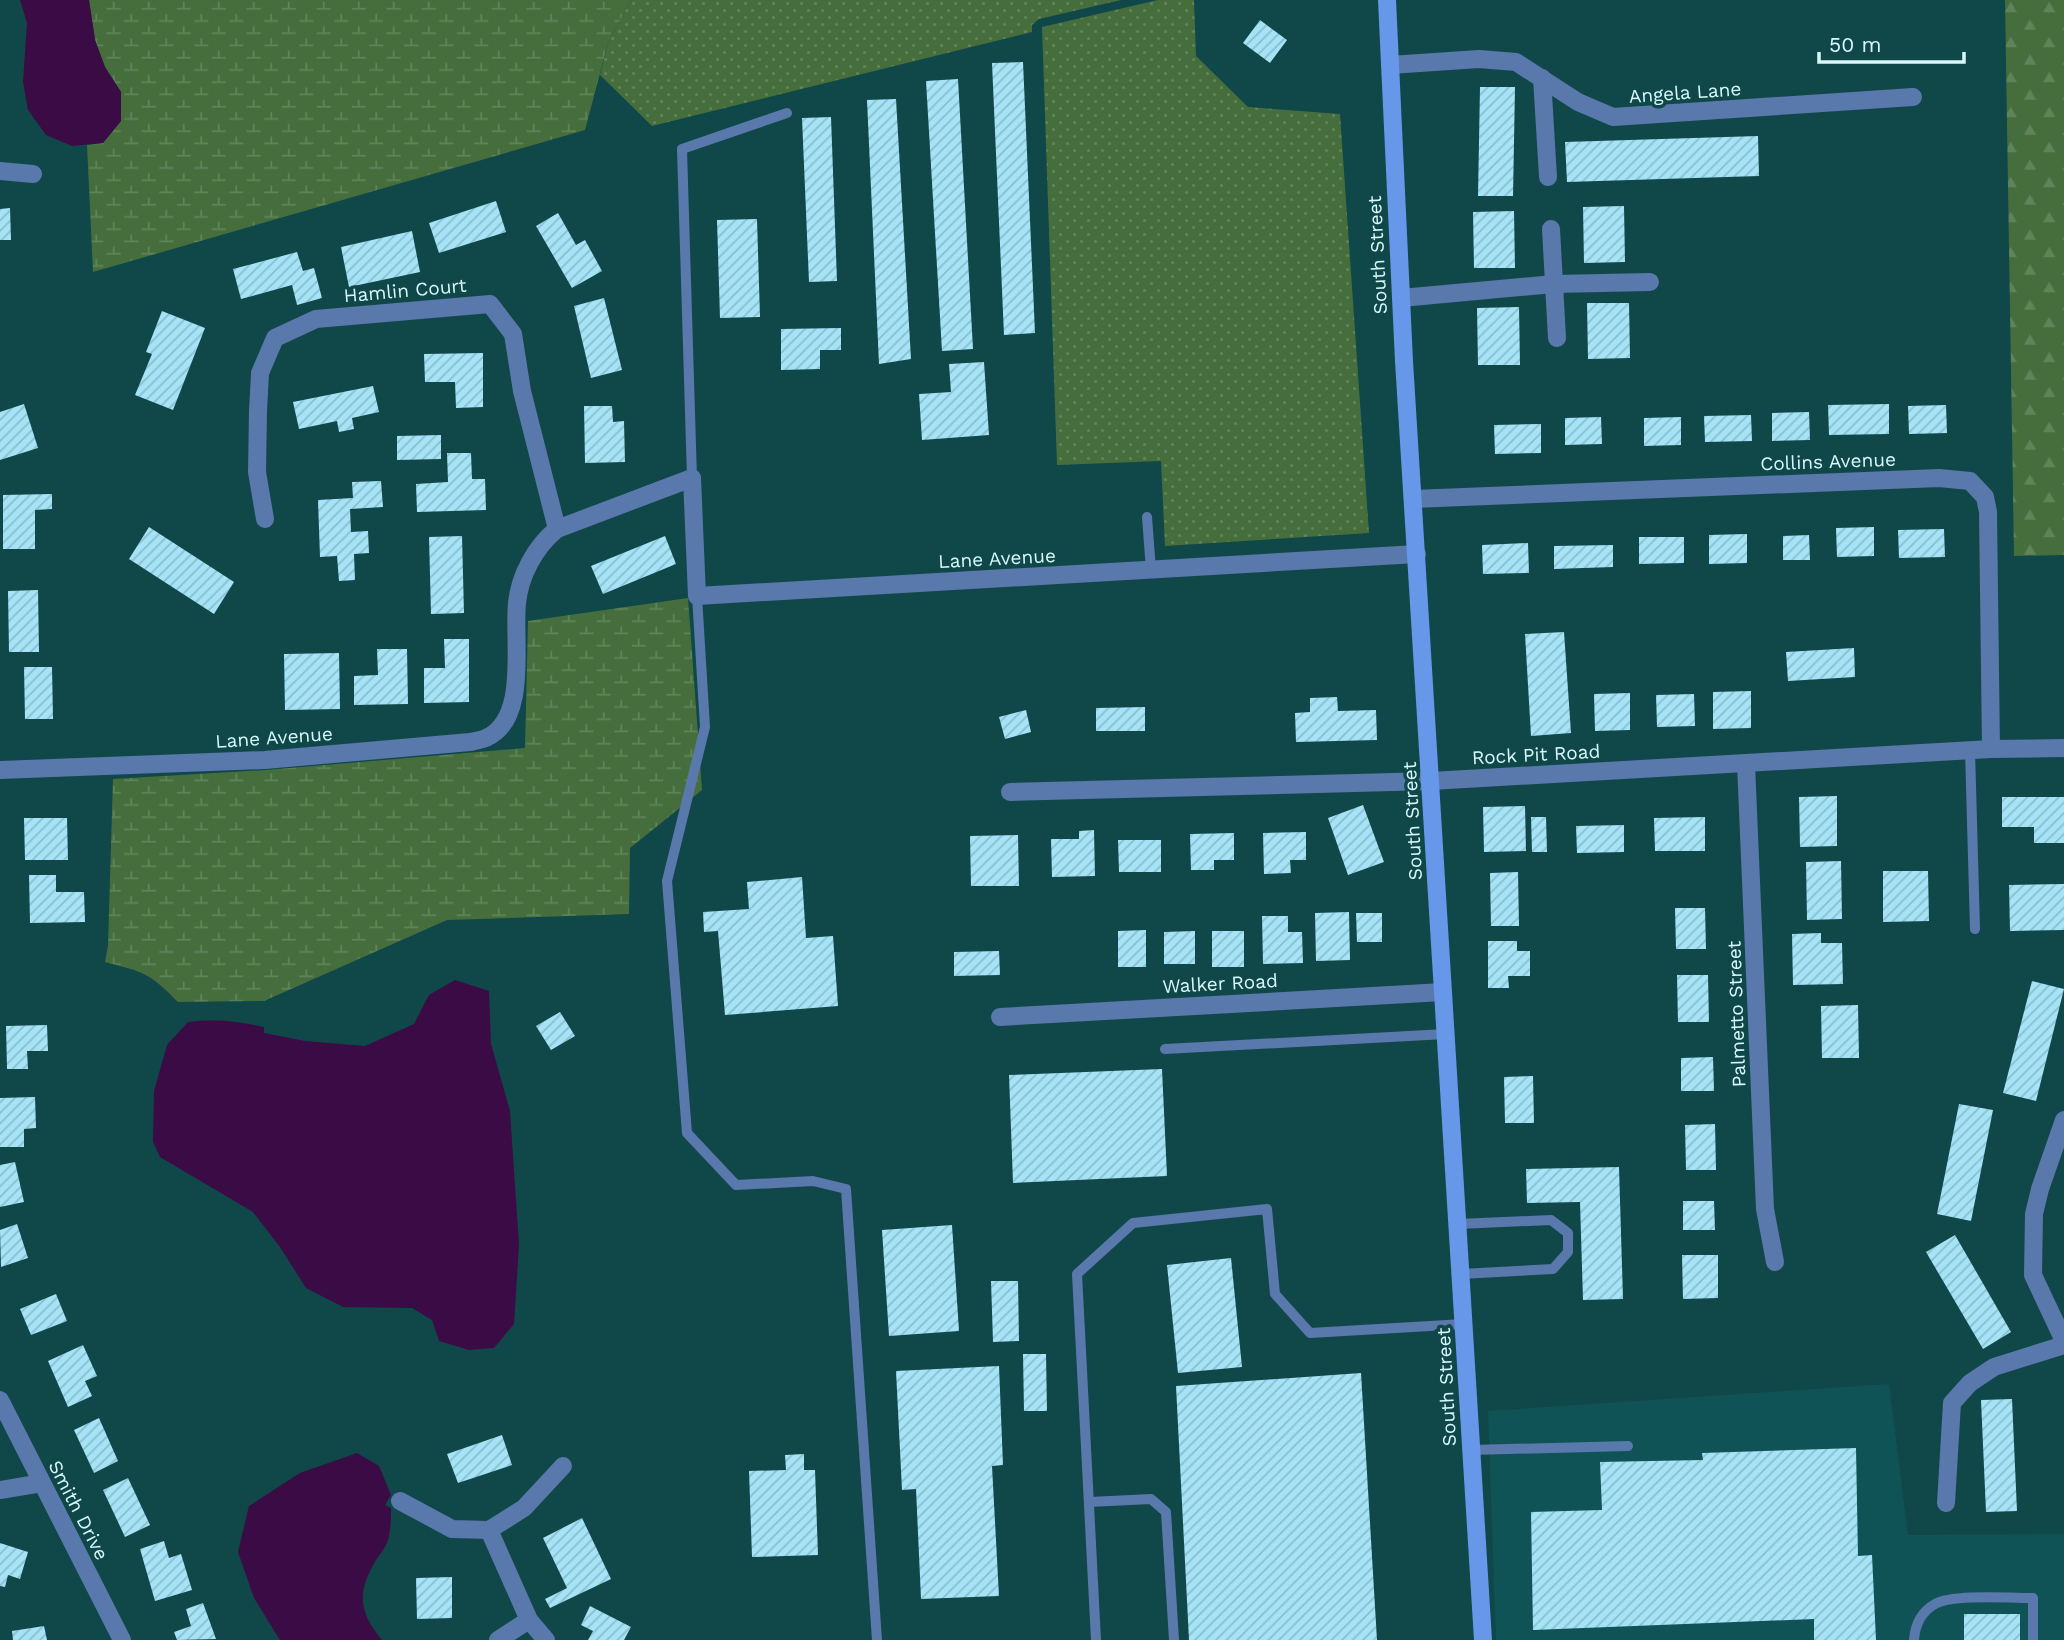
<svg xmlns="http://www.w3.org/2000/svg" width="2064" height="1640" font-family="'Work Sans',sans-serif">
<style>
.built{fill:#105356}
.grass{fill:url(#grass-dots)}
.forest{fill:url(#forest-firs)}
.wetland{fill:url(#wetland-marsh)}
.water{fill:#3b0b45}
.building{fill:url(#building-hatch)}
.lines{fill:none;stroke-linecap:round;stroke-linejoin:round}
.service{stroke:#5978ac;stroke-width:10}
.minor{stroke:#5978ac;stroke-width:18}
.secondary{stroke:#6697e9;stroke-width:18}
.labels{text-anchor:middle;stroke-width:7;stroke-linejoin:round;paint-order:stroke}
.street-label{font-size:19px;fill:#d8f9fb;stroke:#104749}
</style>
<defs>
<pattern id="grass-dots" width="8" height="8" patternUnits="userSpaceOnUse" patternTransform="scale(1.75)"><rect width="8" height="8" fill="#466e3d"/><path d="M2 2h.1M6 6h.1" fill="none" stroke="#60835a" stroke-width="1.8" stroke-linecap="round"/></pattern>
<pattern id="forest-firs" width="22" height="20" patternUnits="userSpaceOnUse" patternTransform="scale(1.75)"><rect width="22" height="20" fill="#466e3d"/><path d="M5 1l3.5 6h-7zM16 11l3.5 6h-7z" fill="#60835a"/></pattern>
<pattern id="wetland-marsh" width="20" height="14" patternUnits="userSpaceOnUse" patternTransform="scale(1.75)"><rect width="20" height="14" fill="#466e3d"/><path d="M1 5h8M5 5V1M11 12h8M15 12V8" fill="none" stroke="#60835a"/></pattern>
<pattern id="building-hatch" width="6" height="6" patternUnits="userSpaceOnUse" patternTransform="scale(1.75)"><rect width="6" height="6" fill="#a5e3f7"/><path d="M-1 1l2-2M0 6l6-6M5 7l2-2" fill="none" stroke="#8cbdcc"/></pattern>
</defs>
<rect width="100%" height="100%" fill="#104749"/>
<!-- built -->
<polygon class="built" points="1889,1384 1908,1535 2064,1534 2064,1640 1496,1640 1488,1411"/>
<!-- grass -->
<g class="grass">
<polygon points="631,0 1121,0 1039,19 1032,25 1032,32 652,126 600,75 608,43"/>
<polygon points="1158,0 1194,0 1196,56 1248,107 1340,114 1369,533 1165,546 1161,461 1057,465 1042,27"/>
</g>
<!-- forest -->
<polygon class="forest" points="2005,0 2064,0 2064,555 2014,556"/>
<!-- wetland -->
<g class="wetland">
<polygon points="89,0 631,0 608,43 585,130 93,272 87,145 103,143 121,121 121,92 105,67 95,40"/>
<path d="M688 598 702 790 630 848 629 914 447 920 264 1001 178 1002C150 973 144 972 105 962L108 946 113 779 266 770 525 748 528 621Z"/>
</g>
<!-- water -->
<g class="water">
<polygon points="20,0 89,0 95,40 105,67 121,92 121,121 103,143 72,146 46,135 28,110 23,82 27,23"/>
<path d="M455 980 489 991 491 1044 510 1111 519 1245 514 1324 494 1348 469 1350 439 1341 432 1320 412 1308 343 1307 306 1288 280 1247 253 1212 160 1157 153 1142 154 1091 167 1045 188 1022C217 1019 235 1021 264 1027V1033L305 1041 365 1046 414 1024 429 995Z"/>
<path d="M357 1453 379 1466 391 1495 385 1505 391 1508C391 1517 391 1527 389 1536 388 1544 381 1553 376 1560 357 1592 358 1611 382 1640H280L254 1598 238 1552 249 1506 300 1473Z"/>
</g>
<!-- building -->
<g class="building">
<polygon points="1260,20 1287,40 1270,63 1243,43"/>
<polygon points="1023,62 1035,333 1004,335 992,63"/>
<polygon points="958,79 973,349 942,351 926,81"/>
<polygon points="1480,87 1515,87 1513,196 1478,196"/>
<polygon points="896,99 911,359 879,364 867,100"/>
<polygon points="831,117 837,281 809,282 802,118"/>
<polygon points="1758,136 1759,176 1567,182 1565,142"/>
<polygon points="496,201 506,232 439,253 429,223"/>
<polygon points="1624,206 1625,262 1584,263 1583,207"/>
<polygon points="10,208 11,240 0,240 0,209"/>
<polygon points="1514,211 1515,268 1474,268 1473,212"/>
<polygon points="558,213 576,245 585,240 602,271 572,288 536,226"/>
<polygon points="757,219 760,317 720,318 717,220"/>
<polygon points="412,231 420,272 349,287 341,247"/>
<polygon points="297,252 303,271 314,268 322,298 297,305 292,285 241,299 233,269"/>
<polygon points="604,298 622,370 591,378 574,306"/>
<polygon points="1587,303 1629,303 1630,358 1588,359"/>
<polygon points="1519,307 1520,365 1478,365 1477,308"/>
<polygon points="162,311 205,328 173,410 135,395 152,354 146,352"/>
<polygon points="841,328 841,350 820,350 820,369 781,370 781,329"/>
<polygon points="483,353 483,407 456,408 455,382 425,382 424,354"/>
<polygon points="984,362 989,435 922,440 919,394 951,392 949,364"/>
<polygon points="373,386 379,412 352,418 354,429 339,432 337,421 299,429 293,402"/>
<polygon points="24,404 38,448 0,460 0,412"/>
<polygon points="1889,404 1889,434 1829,435 1828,405"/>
<polygon points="1946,405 1947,433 1909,434 1908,406"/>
<polygon points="584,406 612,406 613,422 624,421 625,462 585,463"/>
<polygon points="1809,412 1810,440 1772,441 1772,413"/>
<polygon points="1751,415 1752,441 1705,442 1704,416"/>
<polygon points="1601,417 1602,444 1565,445 1565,418"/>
<polygon points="1681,417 1681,445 1644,446 1644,418"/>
<polygon points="1541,424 1541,453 1495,454 1494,425"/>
<polygon points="441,435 441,459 397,460 397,436"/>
<polygon points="447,453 471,453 472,479 485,479 486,510 417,512 416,484 448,482"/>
<polygon points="381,481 383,507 350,509 351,532 368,531 369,553 354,554 355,580 339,581 337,556 320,557 318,500 353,498 352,482"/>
<polygon points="52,494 52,509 35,510 35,549 3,549 3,495"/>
<polygon points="149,527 234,582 214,614 129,559"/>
<polygon points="1874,527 1874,556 1837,557 1836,528"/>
<polygon points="1944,529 1945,557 1899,558 1898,530"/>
<polygon points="1747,534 1747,563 1709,564 1709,535"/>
<polygon points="1809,535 1810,560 1783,560 1783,536"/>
<polygon points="462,536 464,613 431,614 429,537"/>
<polygon points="665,536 676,564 603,594 591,566"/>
<polygon points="1639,537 1684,537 1684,563 1639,564"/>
<polygon points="1528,543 1529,573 1483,574 1482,545"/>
<polygon points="1613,545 1613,567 1554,569 1554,546"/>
<polygon points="38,590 39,652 9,652 8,591"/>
<polygon points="1564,632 1571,733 1531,736 1525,634"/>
<polygon points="444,639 469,639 469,702 424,703 424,668 445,668"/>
<polygon points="1854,648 1855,677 1788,681 1786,652"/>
<polygon points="377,649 407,649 408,704 354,705 354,676 378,675"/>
<polygon points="339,653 340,709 285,710 284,654"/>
<polygon points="24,667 52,667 53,719 25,719"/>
<polygon points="1751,691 1751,728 1713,729 1713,692"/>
<polygon points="1630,693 1630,730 1595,731 1594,694"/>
<polygon points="1694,694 1695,726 1657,727 1656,695"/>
<polygon points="1337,697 1338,711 1376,710 1377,740 1296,742 1295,713 1310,712 1310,698"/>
<polygon points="1145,707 1145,731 1096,731 1096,708"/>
<polygon points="1026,710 1031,732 1005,739 999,717"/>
<polygon points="1837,796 1837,846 1800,847 1799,797"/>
<polygon points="2002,797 2064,797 2064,843 2034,843 2034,827 2002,827"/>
<polygon points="1363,805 1384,862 1348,875 1328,818"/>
<polygon points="1525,806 1526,851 1484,852 1483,807"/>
<polygon points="1531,817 1546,817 1547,852 1532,852"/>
<polygon points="1705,817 1705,851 1655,851 1654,818"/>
<polygon points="24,818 67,818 68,860 25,860"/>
<polygon points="1624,825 1624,852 1577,853 1576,826"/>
<polygon points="1094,830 1095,876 1052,877 1051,839 1079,839 1079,831"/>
<polygon points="1306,832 1306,860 1290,860 1291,873 1264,874 1263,833"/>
<polygon points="1234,833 1234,860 1214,860 1214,870 1191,870 1190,834"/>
<polygon points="1018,835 1019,886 971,886 970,836"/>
<polygon points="1118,840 1161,840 1161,872 1119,872"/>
<polygon points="1841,861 1842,919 1807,920 1806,862"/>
<polygon points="1883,871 1928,871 1929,921 1883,922"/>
<polygon points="1518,872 1519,926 1491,926 1490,873"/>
<polygon points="29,875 56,875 56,892 84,892 85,922 30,923"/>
<polygon points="802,877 806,938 833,936 838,1006 725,1015 718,931 704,932 703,912 749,909 747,882"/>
<polygon points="2064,884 2064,930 2010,931 2009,885"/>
<polygon points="1675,908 1705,908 1706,949 1676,949"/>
<polygon points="1349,912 1350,960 1316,961 1315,913"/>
<polygon points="1356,913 1382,913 1382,942 1357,942"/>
<polygon points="1262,916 1288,916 1288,932 1302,932 1303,963 1263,964"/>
<polygon points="1146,930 1146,967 1118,967 1118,931"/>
<polygon points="1195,931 1195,964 1164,964 1164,932"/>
<rect x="1212" y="931" width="32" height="36"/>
<polygon points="1821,933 1821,943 1842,943 1843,984 1793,985 1792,934"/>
<polygon points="1488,941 1517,941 1517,951 1530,951 1530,976 1508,976 1509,988 1488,988"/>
<polygon points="999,951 1000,975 954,976 954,952"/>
<polygon points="1677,975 1708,975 1709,1022 1678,1022"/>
<polygon points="2032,981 2064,989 2036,1101 2003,1093"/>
<polygon points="1858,1005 1859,1058 1822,1058 1821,1006"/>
<polygon points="560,1012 575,1036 551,1050 536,1026"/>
<polygon points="47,1025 48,1051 27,1051 28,1069 7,1069 6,1026"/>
<polygon points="1713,1057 1714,1091 1681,1091 1681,1058"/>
<polygon points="1162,1069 1167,1176 1013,1183 1009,1075"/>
<polygon points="1533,1076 1534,1123 1505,1123 1504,1077"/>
<polygon points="35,1097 36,1128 24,1129 24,1147 0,1147 0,1098"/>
<polygon points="1959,1104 1993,1110 1971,1221 1937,1214"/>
<polygon points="1715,1124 1716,1170 1686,1170 1685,1125"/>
<polygon points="15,1162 24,1202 0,1207 0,1165"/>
<polygon points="1619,1167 1623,1299 1583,1300 1580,1202 1527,1203 1526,1169"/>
<polygon points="1683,1201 1714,1201 1715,1230 1683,1230"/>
<polygon points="17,1224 28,1258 1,1267 0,1230"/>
<polygon points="952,1225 959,1331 889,1336 882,1230"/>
<polygon points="1955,1235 2011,1332 1983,1349 1926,1252"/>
<polygon points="1682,1255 1718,1255 1718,1298 1683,1299"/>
<polygon points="1231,1258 1242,1367 1178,1373 1167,1265"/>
<polygon points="991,1281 1018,1281 1019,1341 993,1342"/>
<polygon points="56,1294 67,1321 31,1335 20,1309"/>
<polygon points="83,1345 97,1376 85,1381 92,1396 68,1407 48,1361"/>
<polygon points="1023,1354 1046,1354 1047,1411 1024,1411"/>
<polygon points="999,1366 1003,1465 992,1466 999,1596 921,1599 916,1489 902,1490 896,1371"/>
<polygon points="1361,1373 1377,1640 1189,1640 1176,1386"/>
<polygon points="2012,1399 2017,1511 1986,1512 1981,1400"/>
<polygon points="99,1418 118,1461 94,1473 74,1430"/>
<polygon points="502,1435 512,1465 458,1483 447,1454"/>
<polygon points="1856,1448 1858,1556 1872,1555 1876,1640 1814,1640 1814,1619 1533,1630 1531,1512 1602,1510 1600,1462 1703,1460 1702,1453"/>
<polygon points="804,1454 804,1470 815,1470 818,1555 752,1557 749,1471 786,1470 785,1455"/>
<polygon points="128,1478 150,1525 125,1537 103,1490"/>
<polygon points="582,1518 611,1579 550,1608 545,1599 567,1588 543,1538"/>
<polygon points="164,1541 169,1558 181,1554 192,1590 155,1601 140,1549"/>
<polygon points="0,1543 28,1552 20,1579 8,1575 5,1587 0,1586"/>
<polygon points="452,1577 452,1618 417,1619 416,1578"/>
<polygon points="203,1603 216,1639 177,1640 174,1632 191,1626 186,1609"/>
<polygon points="590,1606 631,1627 624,1640 588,1640 593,1631 581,1625"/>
<rect x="1964" y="1614" width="56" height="26"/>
<polygon points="44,1626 47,1640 13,1640 12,1631"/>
</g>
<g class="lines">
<!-- service -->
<g class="service">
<polyline points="692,478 682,149 787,113"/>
<polyline points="1147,517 1151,570"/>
<polyline points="697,596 705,727 667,881 687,1133 736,1185 813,1181 846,1189 877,1640"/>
<polyline points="1970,750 1975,929"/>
<polyline points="1165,1049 1446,1034"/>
<polyline points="1458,1224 1551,1220 1568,1233 1568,1252 1553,1269 1461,1274"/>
<polyline points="1471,1450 1628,1446"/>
<polyline points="1089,1502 1151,1499 1166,1512 1174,1640"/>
<polyline points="1096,1640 1077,1274 1133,1223 1267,1209 1275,1294 1310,1333 1464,1324"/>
<path d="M1914 1640C1915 1625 1921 1612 1935 1604 1952 1594 2011 1598 2033 1598V1640"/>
</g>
<!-- minor -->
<g class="minor">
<polyline points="1390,65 1479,59 1516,62 1578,102 1613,117 1913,97"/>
<polyline points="1542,78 1548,177"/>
<polyline points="0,171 33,174"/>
<polyline points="1551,229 1557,338"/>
<polyline points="1401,298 1554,284 1650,282"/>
<polyline points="1413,499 1939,478 1970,481 1985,497 1988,512 1991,749"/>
<polyline points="265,519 257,472 258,411 260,373 275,338 316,319 490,304 513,334 522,391 557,529"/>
<polyline points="1746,764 1765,1209 1775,1262"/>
<path d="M0 770 265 760 470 742C475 741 481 740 486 738 529 719 513 641 517 603 520 575 535 547 557 529L692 478 697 596 1417 554"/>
<polyline points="1010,792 1431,781 1991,749 2064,748"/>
<polyline points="1000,1017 1443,992"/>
<polyline points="2064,1120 2040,1189 2034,1214 2033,1275 2064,1341"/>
<polyline points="0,1400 122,1640"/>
<polyline points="0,1490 42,1483"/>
<polyline points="400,1501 452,1529 489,1530 524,1508 563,1466"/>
<polyline points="1946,1503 1952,1403 1970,1383 1994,1367 2064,1345"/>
<polyline points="489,1530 529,1620 546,1640"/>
<polyline points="498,1640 529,1620"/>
</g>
<!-- secondary -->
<polyline class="secondary" points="1387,0 1404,361 1483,1640"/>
</g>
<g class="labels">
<!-- street labels -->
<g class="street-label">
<text transform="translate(1685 92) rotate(-4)" y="7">Angela Lane</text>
<text transform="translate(1377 255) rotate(-93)" y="7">South Street</text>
<text transform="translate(405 290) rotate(-5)" y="7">Hamlin Court</text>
<text transform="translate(1828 461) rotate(-2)" y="7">Collins Avenue</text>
<text transform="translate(997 558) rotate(-3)" y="7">Lane Avenue</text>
<text transform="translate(274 737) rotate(-4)" y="7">Lane Avenue</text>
<text transform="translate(1536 754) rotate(-3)" y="7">Rock Pit Road</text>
<text transform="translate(1412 821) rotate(-93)" y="7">South Street</text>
<text transform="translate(1220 983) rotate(-3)" y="7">Walker Road</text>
<text transform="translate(1736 1014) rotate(-92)" y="7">Palmetto Street</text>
<text transform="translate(1446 1387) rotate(-93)" y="7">South Street</text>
<text transform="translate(79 1510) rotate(63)" y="7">Smith Drive</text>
</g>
</g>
<!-- scale -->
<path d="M1819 52v10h145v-10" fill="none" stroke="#d8f9fb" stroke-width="3.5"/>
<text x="1829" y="52" font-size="21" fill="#d8f9fb" stroke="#104749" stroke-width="5" paint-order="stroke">50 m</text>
</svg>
